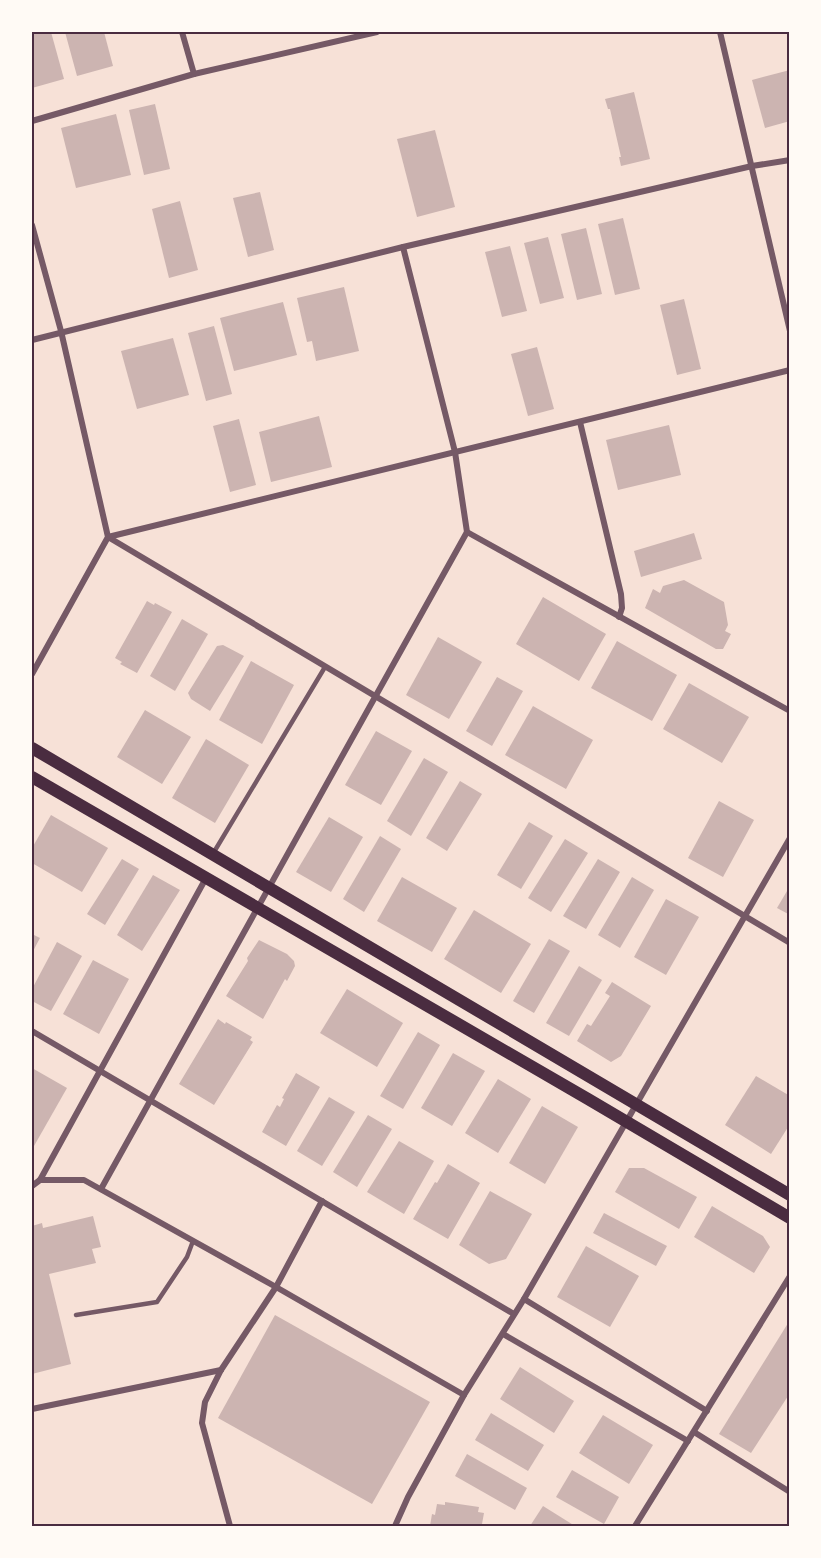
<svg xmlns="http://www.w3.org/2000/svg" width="821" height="1558" font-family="'Roboto Condensed',sans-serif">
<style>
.building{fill:#ccb4b1}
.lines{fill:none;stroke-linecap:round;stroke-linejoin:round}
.service{stroke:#755966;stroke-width:4.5}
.minor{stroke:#755966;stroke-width:6}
.secondary{stroke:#4a2c40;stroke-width:12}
.neatline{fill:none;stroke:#4a2c40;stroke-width:2}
</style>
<rect width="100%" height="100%" fill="#f7e1d7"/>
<!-- building -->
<g class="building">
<polygon points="32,32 51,32 64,79 32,88"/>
<polygon points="65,32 104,32 113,66 77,76"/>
<polygon points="790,70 790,121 765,128 752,80"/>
<polygon points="634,92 650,159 621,166 619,157 621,157 610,109 608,109 605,99"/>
<polygon points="155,104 170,169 144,175 129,110"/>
<polygon points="116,114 131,175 76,188 61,128"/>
<polygon points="435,130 455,207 417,217 397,139"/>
<polygon points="260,192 274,250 248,257 233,198"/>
<polygon points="180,201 198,270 169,278 152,209"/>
<polygon points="623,218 640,289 615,295 598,224"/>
<polygon points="586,228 602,294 577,300 561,234"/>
<polygon points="548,237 564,298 540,304 524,243"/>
<polygon points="510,246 527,311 502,317 485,252"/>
<polygon points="344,287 359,351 316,361 312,341 307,342 297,298"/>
<polygon points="684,299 701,369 677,375 660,305"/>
<polygon points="283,302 297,355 234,371 220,318"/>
<polygon points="214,326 232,394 206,401 188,333"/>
<polygon points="173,338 189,395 137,409 121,351"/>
<polygon points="537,347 554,409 528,416 511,354"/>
<polygon points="319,416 332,467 271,482 259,432"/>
<polygon points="239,419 256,485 230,492 213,426"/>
<polygon points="669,425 681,475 618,490 606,440"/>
<polygon points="694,533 702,559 641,577 634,551"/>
<polygon points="684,580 724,602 728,625 725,631 731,634 723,649 716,649 645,608 653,589 660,593 663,586"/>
<polygon points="543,597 606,634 579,681 516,644"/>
<polygon points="147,601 154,605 155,603 172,612 137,673 120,664 122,662 115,658"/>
<polygon points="182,619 208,634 175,691 150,676"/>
<polygon points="438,637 482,662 449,719 406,695"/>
<polygon points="617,641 677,675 652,721 591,688"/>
<polygon points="223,645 244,656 210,711 191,699 188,693 217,646"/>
<polygon points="251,661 294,685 262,744 219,720"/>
<polygon points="497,677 523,691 492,746 466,731"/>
<polygon points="689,683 749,717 722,763 663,729"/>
<polygon points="533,706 593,740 566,789 505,755"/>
<polygon points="145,710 191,737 162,784 117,757"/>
<polygon points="376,731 412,751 381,805 345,785"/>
<polygon points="206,739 249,765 215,823 172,798"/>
<polygon points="424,758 448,772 411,836 387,821"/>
<polygon points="460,781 482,794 447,851 426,838"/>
<polygon points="719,801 754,820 723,877 688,858"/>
<polygon points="51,815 108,848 82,892 32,863 32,848"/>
<polygon points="329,817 363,837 331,892 296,872"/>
<polygon points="529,822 553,836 521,889 497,875"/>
<polygon points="380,836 401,849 364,912 343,899"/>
<polygon points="565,839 588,853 551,912 528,898"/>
<polygon points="122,859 139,869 105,925 87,914"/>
<polygon points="598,859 620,872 586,929 563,916"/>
<polygon points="153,875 180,890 142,951 117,935"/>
<polygon points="402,877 457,908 432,952 377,921"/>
<polygon points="632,877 654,890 620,948 598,935"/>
<polygon points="790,886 790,915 777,908"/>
<polygon points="666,899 699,917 666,975 634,957"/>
<polygon points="474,910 531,944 501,993 444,959"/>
<polygon points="32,934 40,938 32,953"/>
<polygon points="549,939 570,951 534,1013 513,1001"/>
<polygon points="259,940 287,954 294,961 295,966 287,981 285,979 263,1019 226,996 248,961 247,958"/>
<polygon points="57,942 82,956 51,1011 32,1001 32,989"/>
<polygon points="93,960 129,979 99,1034 63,1014"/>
<polygon points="579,966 602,980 569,1036 546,1023"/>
<polygon points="612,982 651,1006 621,1056 611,1062 577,1041 587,1024 591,1026 610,996 605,993"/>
<polygon points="347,989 403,1023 377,1067 320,1033"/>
<polygon points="218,1019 225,1024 226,1022 252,1037 250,1040 253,1042 214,1105 179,1084"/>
<polygon points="418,1032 440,1045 403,1109 380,1096"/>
<polygon points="453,1053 485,1071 452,1126 421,1108"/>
<polygon points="32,1068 67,1088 34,1146 32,1145"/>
<polygon points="296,1073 320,1087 286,1146 262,1132 277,1105 280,1107 284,1099 282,1098"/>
<polygon points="756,1076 790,1096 790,1124 771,1154 725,1125"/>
<polygon points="498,1079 531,1099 498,1153 465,1133"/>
<polygon points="329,1097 355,1112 322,1166 297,1151"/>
<polygon points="542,1106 578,1127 545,1184 509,1163"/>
<polygon points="368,1115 392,1129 357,1187 333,1172"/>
<polygon points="399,1141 434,1161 404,1214 367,1192"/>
<polygon points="448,1164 480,1183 448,1239 413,1219 435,1182 437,1183"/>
<polygon points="629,1168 644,1168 697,1197 679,1229 615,1192"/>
<polygon points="490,1191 532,1214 506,1259 489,1264 459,1245"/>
<polygon points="712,1206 763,1236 770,1247 754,1273 694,1237"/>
<polygon points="604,1213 667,1246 656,1266 593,1233"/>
<polygon points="93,1216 101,1247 92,1249 96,1263 49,1274 71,1364 32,1374 32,1226 42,1223 43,1228"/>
<polygon points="586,1246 639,1276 610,1327 557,1297"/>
<polygon points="275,1315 430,1402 372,1504 218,1418"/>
<polygon points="790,1320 790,1393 751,1453 719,1434"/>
<polygon points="520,1367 574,1401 554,1433 500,1399"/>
<polygon points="491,1413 544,1445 528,1471 475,1440"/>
<polygon points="603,1415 653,1445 629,1484 579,1453"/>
<polygon points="467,1454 527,1488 515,1510 455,1476"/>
<polygon points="572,1470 619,1497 604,1524 556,1497"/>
<polygon points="445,1502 479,1507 478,1512 484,1513 482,1524 490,1526 430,1526 432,1514 435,1515 437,1504 445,1505"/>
<polygon points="543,1506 575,1526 530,1526"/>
</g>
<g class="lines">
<!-- service -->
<g class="service">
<polyline points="214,852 325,667"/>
<polyline points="76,1315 157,1302 187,1257 193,1241"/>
</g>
<!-- minor -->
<g class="minor">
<polyline points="182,32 194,74"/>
<polyline points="720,32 790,331"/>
<polyline points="32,121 194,74 377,32"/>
<polyline points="32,225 61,331 108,537 32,674"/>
<polyline points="403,247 455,452 467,532 790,711"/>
<polyline points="32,340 403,247 752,166 790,160"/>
<polyline points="580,422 621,594 622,608 619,617"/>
<polyline points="108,537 790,943"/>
<polyline points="108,537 790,370"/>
<polyline points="32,1031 514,1314"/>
<polyline points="40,1180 84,1180 276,1287 464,1395"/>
<polyline points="32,1186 40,1180 206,878"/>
<polyline points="101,1189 467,532"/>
<polyline points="524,1299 707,1411"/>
<polyline points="503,1334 688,1441"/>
<polyline points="32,1409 221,1370"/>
<polyline points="694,1432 790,1492"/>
<polyline points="230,1526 202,1423 205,1402 221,1370 276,1287 322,1201"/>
<polyline points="395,1526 408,1497 464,1395 524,1299 790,838"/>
<polyline points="635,1526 790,1276"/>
</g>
<!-- secondary -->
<g class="secondary">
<polyline points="32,748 790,1195"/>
<polyline points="32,777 588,1099 790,1218"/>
</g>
</g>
<!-- border -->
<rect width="821" height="1558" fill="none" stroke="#fffaf5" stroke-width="66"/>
<rect x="33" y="33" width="755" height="1492" class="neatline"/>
</svg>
